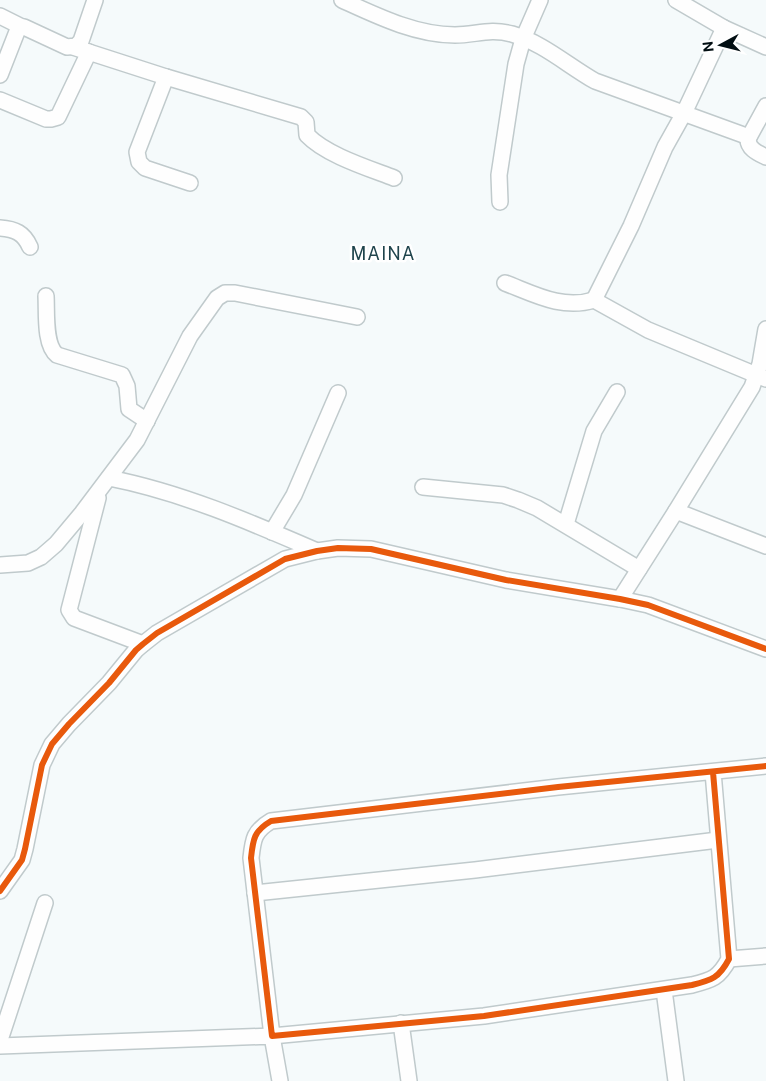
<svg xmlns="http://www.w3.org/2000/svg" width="766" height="1081" font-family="'Public Sans',sans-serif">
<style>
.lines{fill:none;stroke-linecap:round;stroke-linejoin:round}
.street-casing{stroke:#c0cacc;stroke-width:18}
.street{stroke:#fefefe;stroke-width:15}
.cycleway-casing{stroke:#fff;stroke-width:9}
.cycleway{stroke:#e8590c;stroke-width:6}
.labels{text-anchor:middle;stroke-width:5;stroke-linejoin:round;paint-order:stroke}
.quarter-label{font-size:18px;letter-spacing:1px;fill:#1f444c;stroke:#fff}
</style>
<rect width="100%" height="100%" fill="#f5fafb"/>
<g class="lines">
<!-- street casing -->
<g class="street-casing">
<g id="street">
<path d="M342 0C377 16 416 35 455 35 476 35 489 28 512 34 543 43 567 65 595 81L749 137"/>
<polyline points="676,0 724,28 766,47"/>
<polyline points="0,16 22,27"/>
<polyline points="724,28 684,113 665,147 631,226 594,300 648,330 766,379"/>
<path d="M73 47 166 77 301 117 306 122 307 135C326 155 368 168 394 178"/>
<polyline points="0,75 18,29 24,27 67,47 76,46 81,41 95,0"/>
<polyline points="166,77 137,152 139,162 145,168 190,183"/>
<polyline points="0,100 46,119 51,119 58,117 89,52"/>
<path d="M766 106 748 139C748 149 758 153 766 157"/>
<polyline points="500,202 499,175 516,64 523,39 540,0"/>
<path d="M0 228C15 229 24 233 30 247"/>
<path d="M505 283C534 294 562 310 594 300"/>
<path d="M46 296C47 312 44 345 57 355L122 375 127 386 129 409 147 421"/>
<polyline points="766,329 760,364 752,387 676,511 766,546"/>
<path d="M109 478C181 492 250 522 317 551"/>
<polyline points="423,487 503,495 518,500 537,508 639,569"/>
<polyline points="98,498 69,610 74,618 143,644"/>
<polyline points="566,524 594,431 617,392"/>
<polyline points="272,532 294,495 338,393"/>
<polyline points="0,565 28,563 41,557 56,544 82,513 137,440 190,336 217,298 225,293 235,293 357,317"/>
<polyline points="620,599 676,511"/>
<path d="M713 772 729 959C719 978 712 980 692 985L484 1016 272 1036 251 858C253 839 254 831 271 821L558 787 766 766"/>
<polyline points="0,891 22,860 25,849 42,765 52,744 69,724 109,683 136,650 143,644 157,633 285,559 317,551 338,548 371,549 506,580 620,599 648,605 766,649"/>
<polyline points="255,893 475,870 718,840"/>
<polyline points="729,959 766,956"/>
<polyline points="664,990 676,1081"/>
<polyline points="401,1023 409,1081"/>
<polyline points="0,1040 45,903"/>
<polyline points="0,1046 272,1036 280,1081"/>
</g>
</g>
<!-- street -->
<use href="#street" class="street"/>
<!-- cycleway casing -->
<g class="cycleway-casing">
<g id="cycleway">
<path d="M713 772 729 959C719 978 712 980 692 985L484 1016 272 1036 251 858C253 839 254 831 271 821L558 787 766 766"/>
<polyline points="0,891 22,860 25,849 42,765 52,744 69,724 109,683 136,650 143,644 157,633 285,559 317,551 338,548 371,549 506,580 620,599 648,605 766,649"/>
</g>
</g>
<!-- cycleway -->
<use href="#cycleway" class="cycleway"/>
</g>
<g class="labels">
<!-- quarter labels -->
<g class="quarter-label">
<text x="383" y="260">MAINA</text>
</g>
</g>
<!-- north arrow -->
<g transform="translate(721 45) rotate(263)" stroke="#ffffff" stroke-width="4" paint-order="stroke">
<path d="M0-4L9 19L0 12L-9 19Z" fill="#020e12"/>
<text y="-8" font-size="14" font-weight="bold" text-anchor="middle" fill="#020e12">N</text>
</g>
</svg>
